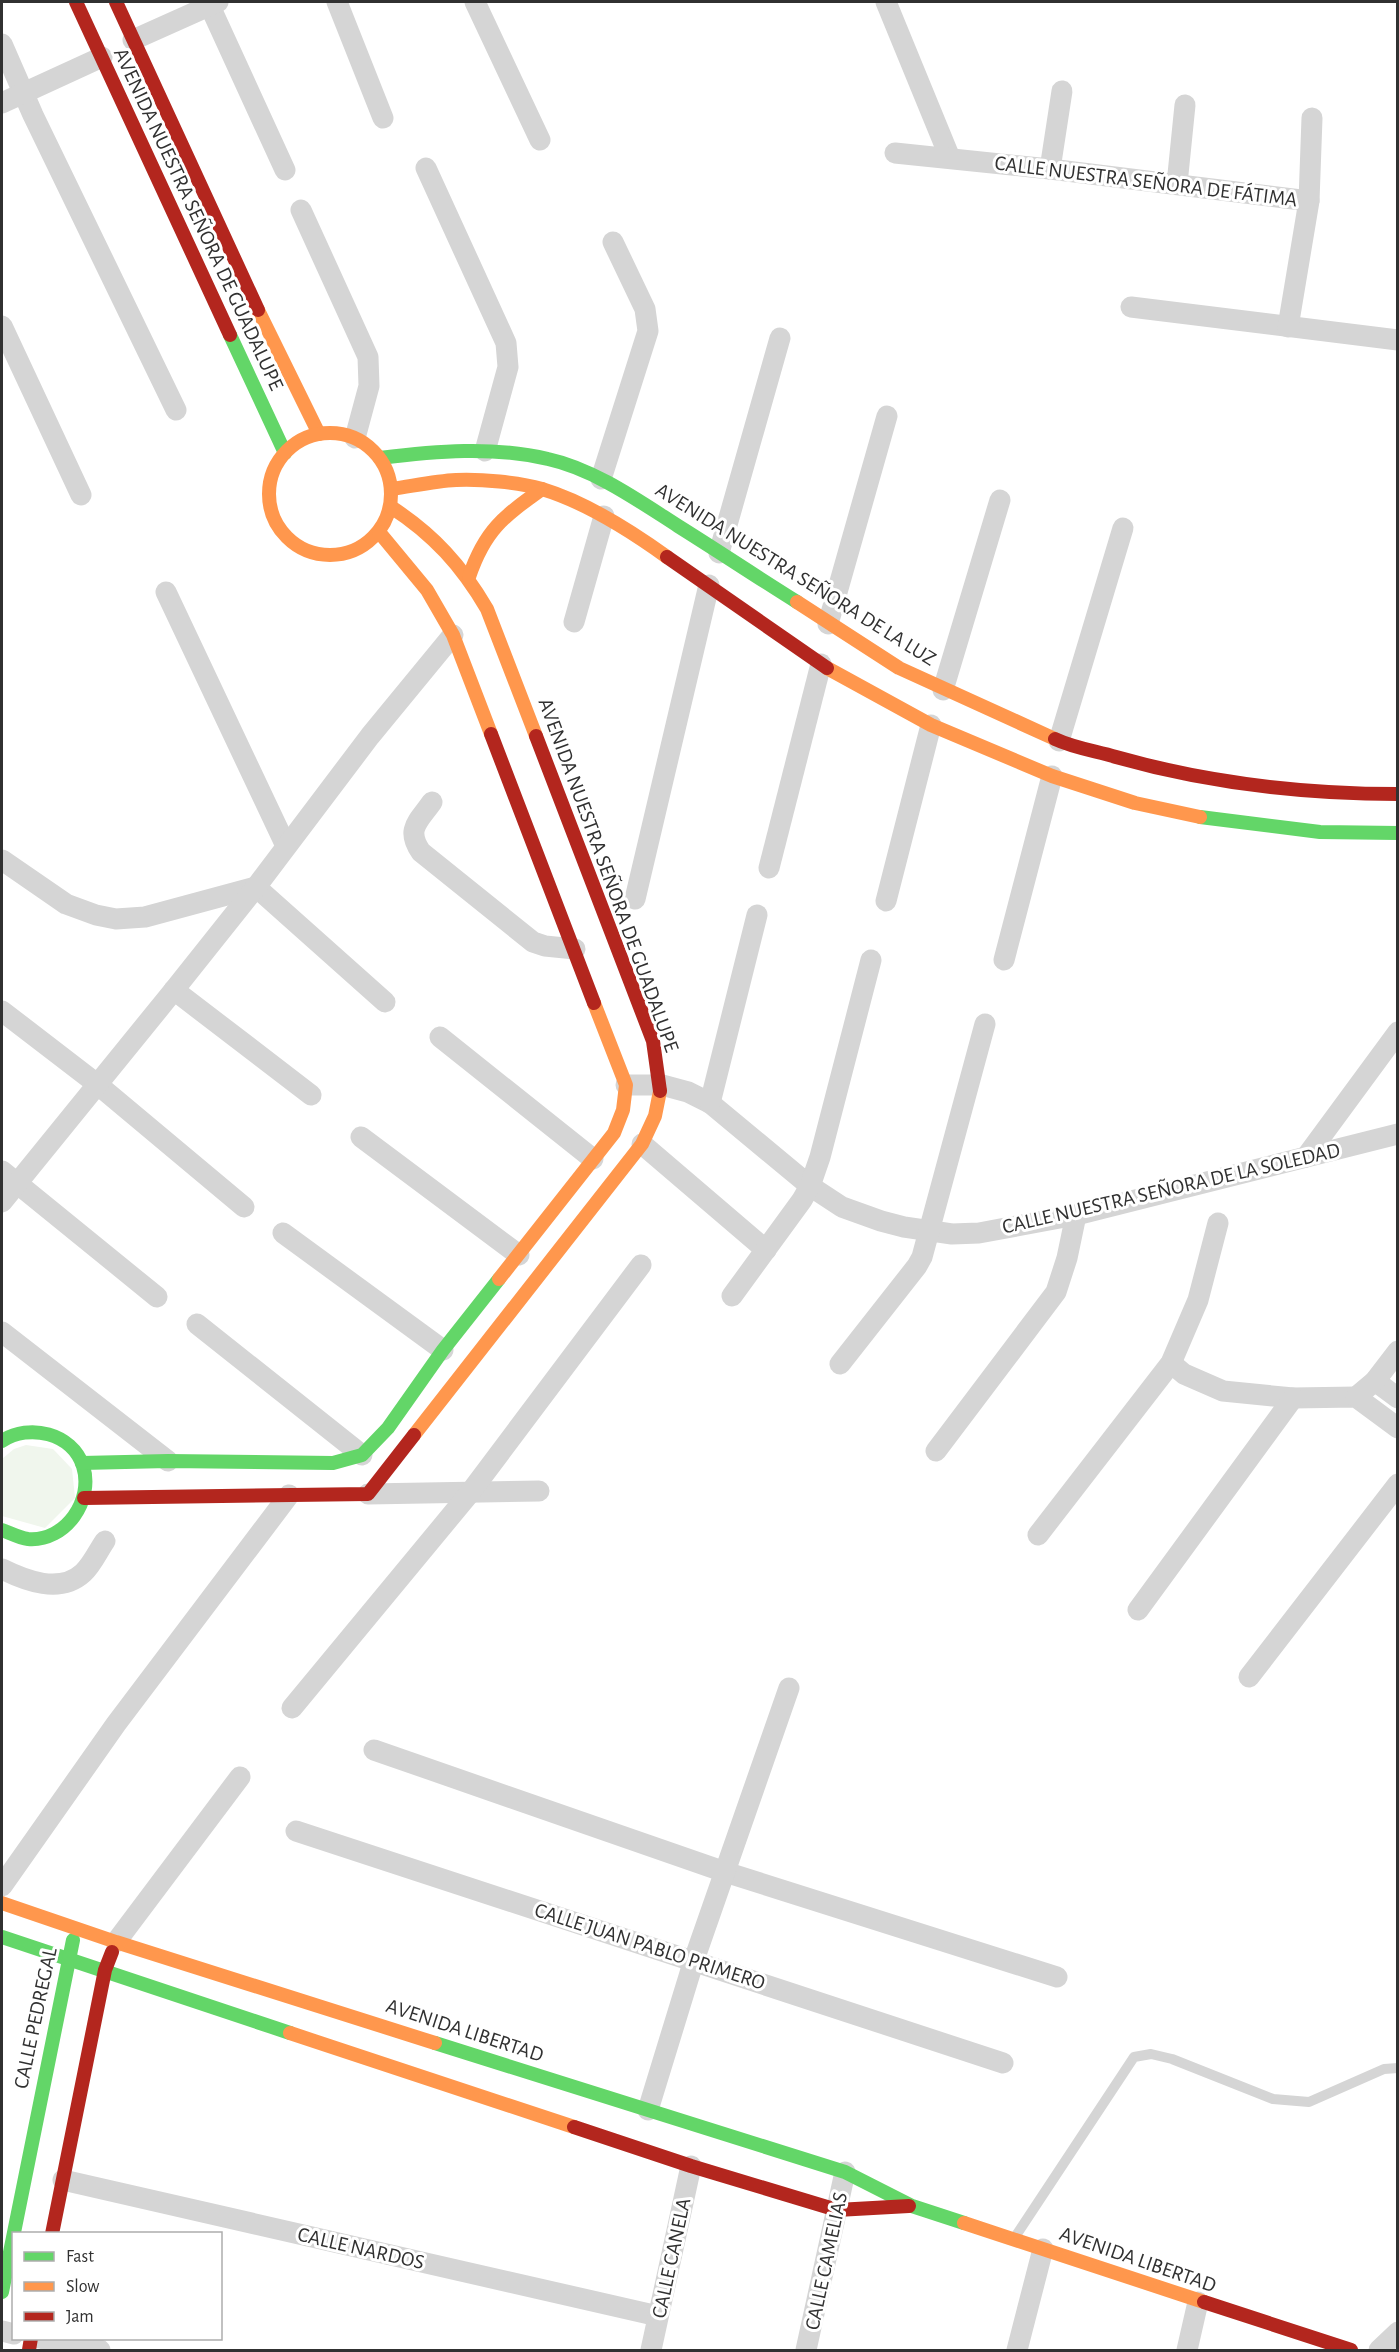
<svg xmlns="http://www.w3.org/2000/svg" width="1399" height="2352" font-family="'Alegreya Sans',sans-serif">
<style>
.green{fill:#f0f6ed}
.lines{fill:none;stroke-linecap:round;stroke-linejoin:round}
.lane{stroke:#d5d5d5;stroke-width:10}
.street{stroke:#d5d5d5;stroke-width:21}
.fast{stroke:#63d668;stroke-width:14}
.slow{stroke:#ff974d;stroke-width:14}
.jam{stroke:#b3261e;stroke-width:14}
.labels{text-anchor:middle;stroke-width:6;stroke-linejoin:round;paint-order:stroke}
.street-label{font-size:21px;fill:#313131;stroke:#fff}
</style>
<rect width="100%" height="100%" fill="#fff"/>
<!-- green -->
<polygon class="green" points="26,1445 53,1449 72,1469 75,1498 45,1528 2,1516 2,1459 14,1449"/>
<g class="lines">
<!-- lane -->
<polyline class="lane" points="1015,2237 1134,2057 1151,2054 1172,2059 1273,2099 1309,2102 1384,2069 1398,2068"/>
<!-- street -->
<g class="street">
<polyline points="208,2 285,170"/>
<polyline points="337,2 383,118"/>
<polyline points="475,2 540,140"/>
<polyline points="886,2 950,158"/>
<polyline points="133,40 218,2"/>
<polyline points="2,44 33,115 176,410"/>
<polyline points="2,103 102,57"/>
<polyline points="895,153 1050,169 1309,201"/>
<polyline points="426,168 506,343 508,367 485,451"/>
<polyline points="1050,169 1062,91"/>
<polyline points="1177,184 1185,105"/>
<polyline points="301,210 368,357 369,386 355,438"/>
<polyline points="1131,307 1398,340"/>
<polyline points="2,326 81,495"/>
<polyline points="1288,327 1309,201 1312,118"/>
<polyline points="601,479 648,331 645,309 613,242"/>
<polyline points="719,553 780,338"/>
<polyline points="166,592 286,846"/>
<polyline points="574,622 604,516"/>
<polyline points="828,624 887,416"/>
<polyline points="943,690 1000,500"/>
<polyline points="1059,741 1123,528"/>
<path d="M432 802C419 821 405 829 421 852L533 942 545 946 575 949"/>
<polyline points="2,860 66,904 96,915 116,919 145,917 256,887 385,1002"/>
<polyline points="769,868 821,664"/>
<polyline points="635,899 709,585"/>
<polyline points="886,901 931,725"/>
<polyline points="1004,960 1052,776"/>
<polyline points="174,990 311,1095"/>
<polyline points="2,1011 97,1084 244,1207"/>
<polyline points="440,1037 593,1159"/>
<polyline points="626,1085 662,1085 688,1092 710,1103 810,1186 842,1207 881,1221 904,1227 952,1234 979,1233 1076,1215 1398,1134"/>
<polyline points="710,1103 757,915"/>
<polyline points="361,1137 519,1255"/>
<polyline points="642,1144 766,1250"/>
<polyline points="1306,1157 1398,1032"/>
<polyline points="2,1171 157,1297"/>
<polyline points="2,1202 174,990 256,887 370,736 453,635"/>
<polyline points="283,1233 443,1350"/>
<polyline points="732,1296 802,1200 810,1186 820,1157 871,960"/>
<polyline points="197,1324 362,1455"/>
<polyline points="2,1332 168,1461"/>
<polyline points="1171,1363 1184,1374 1223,1391 1293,1398 1356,1397 1398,1428"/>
<polyline points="840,1364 917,1266 922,1257 985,1024"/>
<polyline points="1375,1381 1398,1398"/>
<polyline points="1356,1397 1375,1381 1398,1351"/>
<polyline points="936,1451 1056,1292 1067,1258 1076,1215"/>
<polyline points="368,1494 539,1491"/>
<polyline points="1038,1535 1171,1363 1198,1300 1218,1223"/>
<path d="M2 1569C26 1581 60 1594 83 1573 92 1565 98 1551 105 1541"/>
<polyline points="1138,1610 1293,1398"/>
<polyline points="1249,1677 1398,1484"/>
<polyline points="292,1708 469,1494 641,1265"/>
<polyline points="374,1750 725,1872 1057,1977"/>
<polyline points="296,1831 1003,2063"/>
<polyline points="2,1886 116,1724 289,1495"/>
<polyline points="116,1942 240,1777"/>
<polyline points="648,2110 694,1960 789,1688"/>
<polyline points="63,2180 658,2316"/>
<polyline points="2,2331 14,2334"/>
<polyline points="39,2338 100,2350"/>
<polyline points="651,2350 691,2166"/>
<polyline points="806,2350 845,2172"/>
<polyline points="1017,2350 1043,2249"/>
<polyline points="1187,2350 1198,2302"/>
<polyline points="1379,2350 1398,2332"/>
</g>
<!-- fast -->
<g class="fast">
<polyline points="230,335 285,453"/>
<path d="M380 458C435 451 494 446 548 459 594 469 639 501 678 526 718 551 757 577 797 602"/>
<polyline points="1200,817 1320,832 1398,833"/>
<path d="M2 1441C29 1423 72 1433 83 1466 94 1500 66 1542 28 1539 20 1538 10 1533 2 1530"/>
<polyline points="82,1463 168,1461 333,1463 362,1455 388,1428 443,1350 499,1279"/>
<polyline points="2,1937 290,2033"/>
<polyline points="435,2043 845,2172 912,2206 964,2223"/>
<polyline points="2,2292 73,1940"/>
</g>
<!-- slow -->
<g class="slow">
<polyline points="258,310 319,434"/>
<circle cx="330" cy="494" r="61"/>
<path d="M392 489C413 486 435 481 456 480 481 479 518 482 542 489 585 502 631 531 667 557"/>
<path d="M391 507C433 534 462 566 487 609L536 736"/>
<polyline points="379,532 427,590 453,635 491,734"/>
<path d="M469 577C485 530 503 517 542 489"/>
<polyline points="797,602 899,668 1055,739"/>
<polyline points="827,668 931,725 1052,776 1135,803 1200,817"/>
<polyline points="499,1279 614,1133 623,1110 626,1085 594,1003"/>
<polyline points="414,1435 642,1144 655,1116 660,1091"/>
<polyline points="2,1903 116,1942 435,2043"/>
<polyline points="290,2033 574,2127"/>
<polyline points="964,2223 1204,2302"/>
</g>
<!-- jam -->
<g class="jam">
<polyline points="76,2 230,335"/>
<polyline points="116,2 258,310"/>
<polyline points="667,557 827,668"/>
<polyline points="491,734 594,1003"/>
<polyline points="536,736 653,1041 660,1091"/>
<path d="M1055 739C1074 748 1096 751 1116 757 1208 783 1303 794 1398 794"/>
<polyline points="84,1498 368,1494 414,1435"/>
<polyline points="574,2127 691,2166 837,2210 909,2206"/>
<polyline points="52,2234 105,1970 112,1952"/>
<polyline points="1204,2302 1351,2350"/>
<polyline points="29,2350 31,2338"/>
</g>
</g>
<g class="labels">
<!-- street labels -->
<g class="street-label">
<text transform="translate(1146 181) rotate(7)" y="7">CALLE NUESTRA SEÑORA DE FÁTIMA</text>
<text transform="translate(199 219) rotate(65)" y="7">AVENIDA NUESTRA SEÑORA DE GUADALUPE</text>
<text transform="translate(796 574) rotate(32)" y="7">AVENIDA NUESTRA SEÑORA DE LA LUZ</text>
<text transform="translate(609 875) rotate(70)" y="7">AVENIDA NUESTRA SEÑORA DE GUADALUPE</text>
<text transform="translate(1171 1188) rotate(-13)" y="7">CALLE NUESTRA SEÑORA DE LA SOLEDAD</text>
<text transform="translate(650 1946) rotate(18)" y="7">CALLE JUAN PABLO PRIMERO</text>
<text transform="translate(35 2018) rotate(-78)" y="7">CALLE PEDREGAL</text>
<text transform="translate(465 2030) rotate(18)" y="7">AVENIDA LIBERTAD</text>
<text transform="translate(361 2248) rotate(13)" y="7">CALLE NARDOS</text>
<text transform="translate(671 2258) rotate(-78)" y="7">CALLE CANELA</text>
<text transform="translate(1138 2259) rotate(19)" y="7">AVENIDA LIBERTAD</text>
<text transform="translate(826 2261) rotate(-78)" y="7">CALLE CAMELIAS</text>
</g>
</g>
<!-- border -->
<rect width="1399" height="2352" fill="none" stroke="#313131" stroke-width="6"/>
<!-- legend -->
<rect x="12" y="2232" width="210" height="108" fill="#ffffff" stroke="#adadad" stroke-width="1.5"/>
<rect x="24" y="2252" width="30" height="9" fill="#63d668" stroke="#adadad" stroke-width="1.5"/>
<text x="66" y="2262" font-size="18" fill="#313131">Fast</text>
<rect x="24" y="2282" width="30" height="9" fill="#ff974d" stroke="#adadad" stroke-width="1.5"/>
<text x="66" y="2292" font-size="18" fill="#313131">Slow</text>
<rect x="24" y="2312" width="30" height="9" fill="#b3261e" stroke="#adadad" stroke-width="1.5"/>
<text x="66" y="2322" font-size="18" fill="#313131">Jam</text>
</svg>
